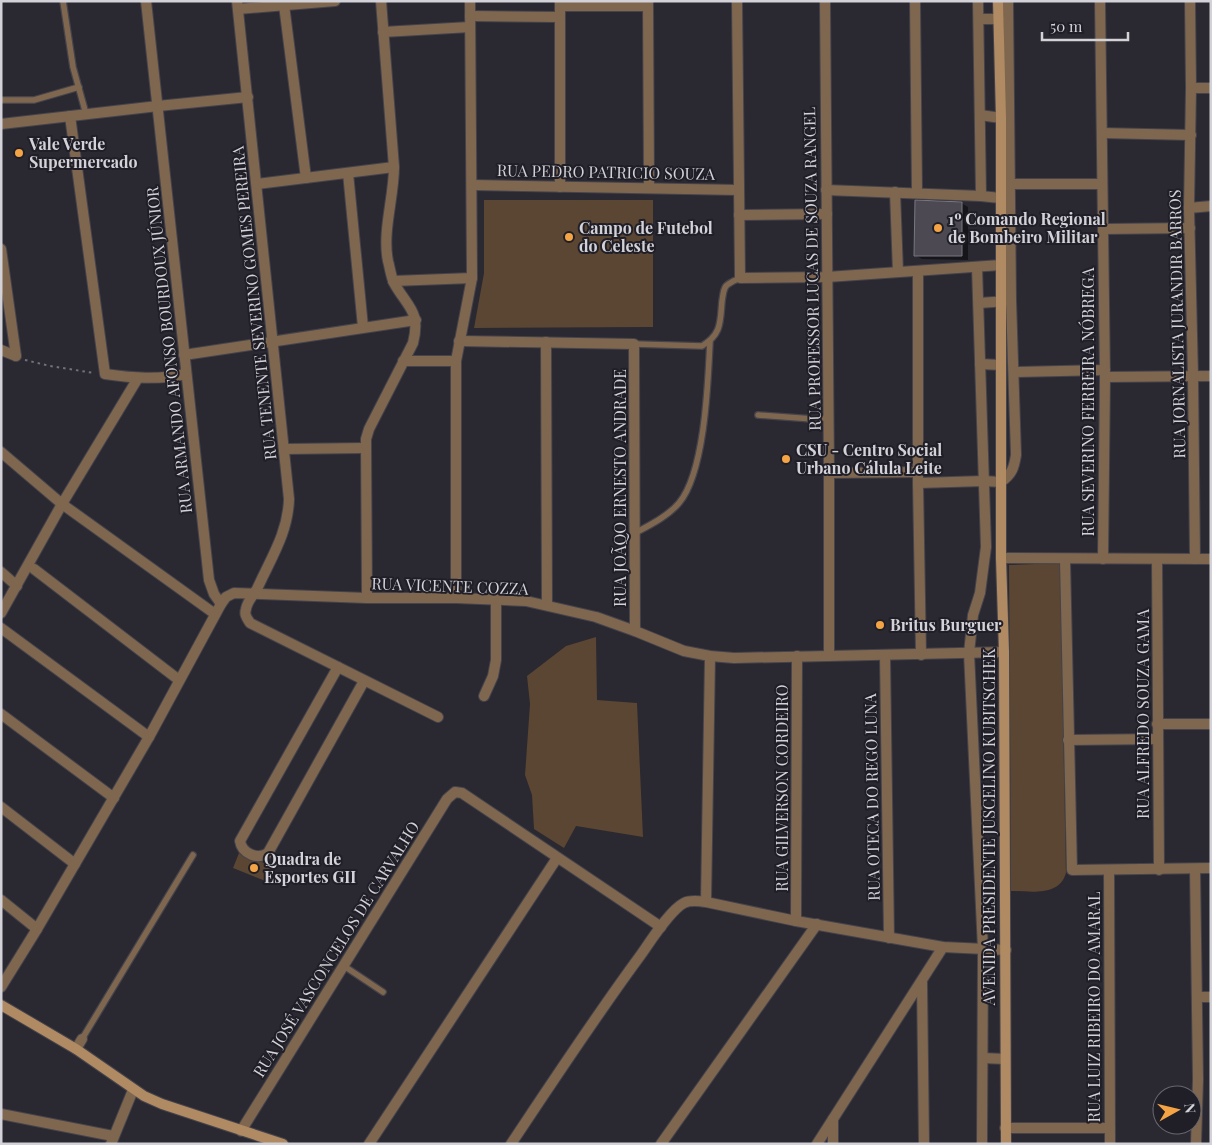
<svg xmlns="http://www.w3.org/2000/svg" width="1212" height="1145" font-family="'Playfair Display',serif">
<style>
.green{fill:#5a4632}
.shadow{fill:#0007}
.building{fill:#4c4953;stroke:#797782}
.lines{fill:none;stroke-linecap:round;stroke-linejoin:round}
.service-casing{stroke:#45434c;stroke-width:8}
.minor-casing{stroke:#45434c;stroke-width:12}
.tertiary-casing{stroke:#45434c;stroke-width:12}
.secondary-casing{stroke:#45434c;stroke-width:12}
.path{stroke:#73727a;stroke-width:2;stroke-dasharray:2.5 4;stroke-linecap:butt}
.service{stroke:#7f674f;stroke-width:5.5}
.minor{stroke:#7f674f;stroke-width:10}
.tertiary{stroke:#7f674f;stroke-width:10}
.secondary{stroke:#b08a62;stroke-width:10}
.poi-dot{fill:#f4a444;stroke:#201e27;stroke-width:2}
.labels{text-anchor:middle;stroke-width:4;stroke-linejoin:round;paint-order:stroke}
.poi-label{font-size:16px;font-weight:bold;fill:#d3d2d8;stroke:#201e27;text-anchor:start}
.street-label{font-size:16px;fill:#d3d2d8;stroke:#201e27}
</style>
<rect width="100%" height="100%" fill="#2a2831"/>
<!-- green -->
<g class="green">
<polygon points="484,200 653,200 653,327 474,328 484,273"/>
<path d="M1060 563 1066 873C1059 897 1031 891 1011 891L1009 565Z"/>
<polygon points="596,637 597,700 637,703 643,837 576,826 564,848 534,829 532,795 525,775 530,704 527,676 566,646"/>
<polygon points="239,853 274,867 268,882 233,868"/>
</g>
<!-- shadow -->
<polygon class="shadow" points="961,203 968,207 968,260 922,259 915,255"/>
<!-- building -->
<polygon class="building" points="915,200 962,202 962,256 914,256"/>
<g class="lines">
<!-- service casing -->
<g class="service-casing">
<g id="service">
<polyline points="63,1 73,67 86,114"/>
<polyline points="1,100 34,100 79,87"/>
<path d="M634 344 702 346C722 334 720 322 722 301 723 296 723 290 726 286 730 282 736 280 740 278"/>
<polyline points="758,415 813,419 828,418"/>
<path d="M635 533C650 525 668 516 679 503 705 472 708 382 710 341"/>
<polyline points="344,966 383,992"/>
<polyline points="82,1039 193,855"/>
</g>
</g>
<!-- minor casing -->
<g class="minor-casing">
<g id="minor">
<polyline points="146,1 209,580 214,594 221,604"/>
<path d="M237 1 289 499C288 533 271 558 257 589 253 595 247 602 246 609 244 615 247 618 250 623L438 717"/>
<polyline points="560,1 560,187"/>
<polyline points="648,1 649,188"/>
<polyline points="737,1 740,278 827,277 1001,265"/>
<polyline points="825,1 829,473 829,656"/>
<polyline points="915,1 917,192"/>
<polyline points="978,1 981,196 1000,198"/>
<polyline points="1100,1 1105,377 1103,559"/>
<polyline points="1190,1 1191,88 1189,208 1193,376 1195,559"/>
<polyline points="284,5 306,178"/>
<polyline points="560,6 648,6"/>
<polyline points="238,9 335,1"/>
<polyline points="470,16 560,17"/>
<polyline points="979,19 999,19"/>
<polyline points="383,32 470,27"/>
<polyline points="1191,88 1211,88"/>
<polyline points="980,115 1001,118"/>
<path d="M70 116 105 374C133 378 158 380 186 374"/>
<polyline points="1,124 158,106 248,97"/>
<polyline points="1102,133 1191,135"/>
<polyline points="348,173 363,327"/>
<polyline points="257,184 394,167"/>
<polyline points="1003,184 1102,184"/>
<polyline points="472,185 739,190"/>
<polyline points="826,190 981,196"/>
<polyline points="895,192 898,272"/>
<polyline points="1189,208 1211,206"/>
<polyline points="739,215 827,214"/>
<polyline points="1103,229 1190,228"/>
<polyline points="1,249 16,356"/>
<polyline points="977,267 986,547 980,593 973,615 969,653 983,949 982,1144"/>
<polyline points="918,271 918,483 921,655"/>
<polyline points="393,281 472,278"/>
<polyline points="979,303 1008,301"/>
<polyline points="459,341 634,344 635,631"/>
<polyline points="546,342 547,605"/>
<polyline points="1,350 16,356"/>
<polyline points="184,355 416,320"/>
<polyline points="403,361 456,361"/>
<polyline points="980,364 1001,365"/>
<polyline points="1014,372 1105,370"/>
<polyline points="1105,377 1211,376"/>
<polyline points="284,449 365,448"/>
<polyline points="1,452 62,504 215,614"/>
<polyline points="829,473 919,472"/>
<path d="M918 483 984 481 1001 482C1012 474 1014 468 1016 455L1011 300 1008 1"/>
<polyline points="1157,559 1159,870"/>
<polyline points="1065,560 1072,870 1211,868"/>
<polyline points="34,569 179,680"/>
<polyline points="1,572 17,586"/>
<path d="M367 598 366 439 369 429 413 343C421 311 408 308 394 283 391 277 390 268 388 261 382 232 394 197 394 167L381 1"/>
<polyline points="456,598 456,361 472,278 470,1"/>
<polyline points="1,613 62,504 138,378"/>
<polyline points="1,628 149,737"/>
<polyline points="885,656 889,938"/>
<path d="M338 667 240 841C242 854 258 860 268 853L364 681"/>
<polyline points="484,696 493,676 496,660 496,599"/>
<polyline points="1,714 114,798"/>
<polyline points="1157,724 1211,724"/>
<polyline points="1068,740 1158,739"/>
<polyline points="1,807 75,864"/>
<polyline points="1195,869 1198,1079 1196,1144"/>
<polyline points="1109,870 1110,1144"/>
<polyline points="1,900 37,929"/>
<polyline points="706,902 710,656"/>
<polyline points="796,921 797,656"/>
<polyline points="922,982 924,1144"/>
<polyline points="1,987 37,929 149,737 221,604 226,597 234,593 367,598 456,598 526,601 596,617 635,631 684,651 710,656 734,658 1004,652"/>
<polyline points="1197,997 1211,997"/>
<polyline points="76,1049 82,1039"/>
<polyline points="983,1058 1005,1059"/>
<polyline points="1,1114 113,1136"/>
<polyline points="1005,1128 1110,1128"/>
<polyline points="241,1131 447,799 455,792 462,793 661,927"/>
<polyline points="111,1144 133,1090"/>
<polyline points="369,1144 557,858"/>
<path d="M511 1144C553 1081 595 1017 640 956 650 942 670 910 684 903 690 900 699 901 706 902L796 921 943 947 1006 950"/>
<polyline points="661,1144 817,924"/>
<polyline points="817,1144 943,947"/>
<polyline points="833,1144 833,1119"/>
</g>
</g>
<!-- tertiary casing -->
<g class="tertiary-casing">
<polyline id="tertiary" points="1001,558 1211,559"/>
</g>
<!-- secondary casing -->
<g class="secondary-casing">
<g id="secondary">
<polyline points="998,1 1001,118 1001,558 1004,652 1006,1144"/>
<polyline points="1,1005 76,1049 144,1096 162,1104 283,1144"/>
</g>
</g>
<!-- path -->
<polyline class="path" points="25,360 50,366 94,373"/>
<!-- service -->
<use href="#service" class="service"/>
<!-- minor -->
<use href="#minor" class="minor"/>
<!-- tertiary -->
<use href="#tertiary" class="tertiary"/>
<!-- secondary -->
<use href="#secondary" class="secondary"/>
</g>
<!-- markers -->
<g class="poi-dot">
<circle cx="19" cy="153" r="5"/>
<circle cx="938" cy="228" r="5"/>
<circle cx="569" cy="237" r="5"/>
<circle cx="786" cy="459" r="5"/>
<circle cx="880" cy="625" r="5"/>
<circle cx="254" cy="868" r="5"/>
</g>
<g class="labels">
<!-- poi labels -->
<g class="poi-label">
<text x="29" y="150">Vale Verde<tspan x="29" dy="18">Supermercado</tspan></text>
<text x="948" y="225">1º Comando Regional<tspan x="948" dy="18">de Bombeiro Militar</tspan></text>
<text x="579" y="234">Campo de Futebol<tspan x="579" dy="18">do Celeste</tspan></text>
<text x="796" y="456">CSU - Centro Social<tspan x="796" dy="18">Urbano Cálula Leite</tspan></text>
<text x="890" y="631">Britus Burguer</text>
<text x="264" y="865">Quadra de<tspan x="264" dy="18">Esportes GII</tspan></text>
</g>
<!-- street labels -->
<g class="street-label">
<text transform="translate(606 172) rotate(1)" y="6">RUA PEDRO PATRICIO SOUZA</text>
<text transform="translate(812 269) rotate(-91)" y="6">RUA PROFESSOR LUCAS DE SOUZA RANGEL</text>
<text transform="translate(254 303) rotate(-96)" y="6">RUA TENENTE SEVERINO GOMES PEREIRA</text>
<text transform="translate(1177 324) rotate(-91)" y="6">RUA JORNALISTA JURANDIR BARROS</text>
<text transform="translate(169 350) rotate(-96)" y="6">RUA ARMANDO AFONSO BOURDOUX JÚNIOR</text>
<text transform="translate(1088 402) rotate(-90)" y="6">RUA SEVERINO FERREIRA NÓBREGA</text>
<text transform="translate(620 488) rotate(-90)" y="6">RUA JOÃQO ERNESTO ANDRADE</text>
<text transform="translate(450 586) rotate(2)" y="6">RUA VICENTE COZZA</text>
<text transform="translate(1143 714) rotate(-90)" y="6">RUA ALFREDO SOUZA GAMA</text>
<text transform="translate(782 788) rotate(-90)" y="6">RUA GILVERSON CORDEIRO</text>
<text transform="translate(872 797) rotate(-91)" y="6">RUA OTECA DO REGO LUNA</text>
<text transform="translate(989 827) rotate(-90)" y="6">AVENIDA PRESIDENTE JUSCELINO KUBITSCHEK</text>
<text transform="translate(336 949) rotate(-58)" y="6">RUA JOSÉ VASCONCELOS DE CARVALHO</text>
<text transform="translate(1094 1007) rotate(-90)" y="6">RUA LUIZ RIBEIRO DO AMARAL</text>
</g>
</g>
<!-- border -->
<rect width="1212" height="1145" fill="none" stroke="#d3d2d8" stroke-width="5"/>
<!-- north arrow -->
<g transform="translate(1177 1110) rotate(82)"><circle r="24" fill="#201e27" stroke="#68666e"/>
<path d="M0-4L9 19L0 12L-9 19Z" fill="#f4a444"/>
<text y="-8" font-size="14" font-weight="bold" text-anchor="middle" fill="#d3d2d8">N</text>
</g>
<!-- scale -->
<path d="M1042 32v8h86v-8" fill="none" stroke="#d3d2d8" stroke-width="2.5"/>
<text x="1050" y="32" font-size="15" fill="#d3d2d8" stroke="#201e27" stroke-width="4" paint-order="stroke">50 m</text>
</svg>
